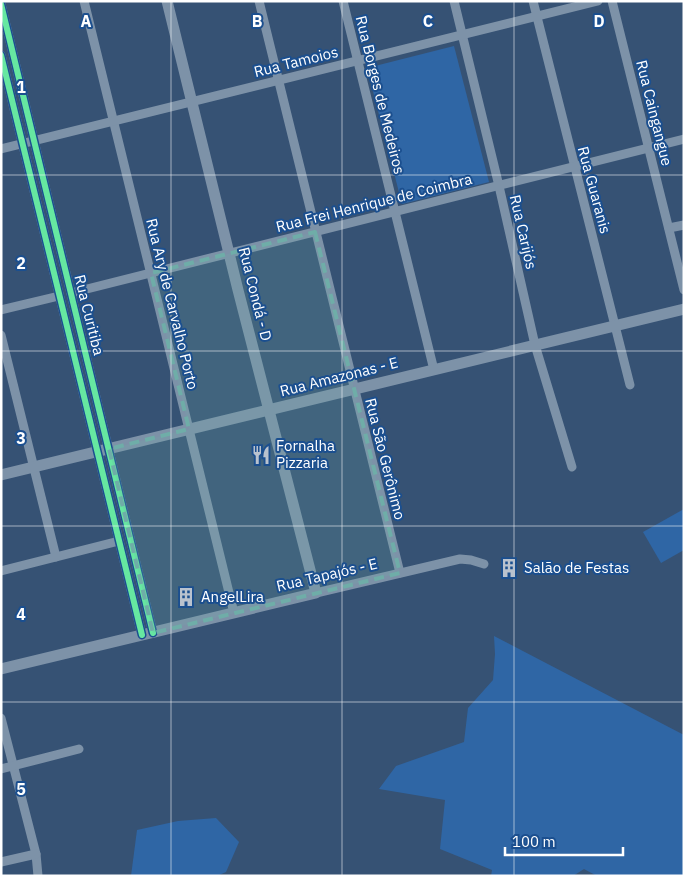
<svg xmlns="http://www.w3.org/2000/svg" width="685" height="877" font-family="'IBM Plex Sans',sans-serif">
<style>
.green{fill:#2f66a5}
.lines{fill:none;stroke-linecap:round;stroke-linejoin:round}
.minor{stroke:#7d92a8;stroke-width:9}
.tertiary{stroke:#7d92a8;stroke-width:11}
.cycleway-casing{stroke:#1b4f8f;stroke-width:9}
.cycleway{stroke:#66e7a1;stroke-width:6}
.marked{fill:#6fada8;fill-opacity:0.2;stroke:#6fada8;stroke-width:4;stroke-dasharray:10 6;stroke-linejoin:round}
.grid{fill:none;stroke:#fff;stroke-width:1;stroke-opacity:0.55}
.labels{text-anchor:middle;stroke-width:4;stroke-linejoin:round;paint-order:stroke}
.street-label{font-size:15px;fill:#fff;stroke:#1b4f8f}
.poi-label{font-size:15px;fill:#fff;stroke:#1b4f8f;text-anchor:start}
.grid-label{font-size:16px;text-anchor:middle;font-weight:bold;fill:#fff;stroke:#1b4f8f;stroke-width:4;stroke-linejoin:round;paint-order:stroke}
</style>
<rect width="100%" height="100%" fill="#365274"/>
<!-- green -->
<g class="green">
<polygon points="454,46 489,182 402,204 367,68"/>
<polygon points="684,509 684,550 661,563 643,532"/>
<polygon points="494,636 684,735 684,876 597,876 584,869 573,876 491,876 492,870 440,849 445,800 379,789 396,766 464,742 468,708 493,680 495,654"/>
<polygon points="216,818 239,842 226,872 217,876 131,876 137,830 178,821"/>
</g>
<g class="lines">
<!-- minor -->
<g class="minor">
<polyline points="84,1 234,613"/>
<polyline points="259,1 400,573"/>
<polyline points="343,1 434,370"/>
<polyline points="454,1 499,186 535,345 572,467"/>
<polyline points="533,1 630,385"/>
<polyline points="612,1 684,290"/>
<polyline points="1,4 153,633"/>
<polyline points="1,55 142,635"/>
<polyline points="1,149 598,1"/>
<polyline points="669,228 684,225"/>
<polyline points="71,293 684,139"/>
<polyline points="1,310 59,296"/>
<polyline points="1,335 56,557"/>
<polyline points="1,571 119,541"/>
<polyline points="316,593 460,559 471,560 484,564"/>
<polyline points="1,718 36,854 38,876"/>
<polyline points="1,769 79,749"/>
<polyline points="1,862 36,854"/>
</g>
<!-- tertiary -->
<g class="tertiary">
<polyline points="1,475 684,309"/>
<polyline points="1,669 316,593 238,290 167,1"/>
</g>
<!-- cycleway casing -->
<g class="cycleway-casing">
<g id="cycleway">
<polyline points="1,4 153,633"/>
<polyline points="1,55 142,635"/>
</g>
</g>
<!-- cycleway -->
<use href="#cycleway" class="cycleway"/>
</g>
<!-- marked area -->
<path class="marked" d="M315 232 400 573 153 633 109 449 189 429 151 273Z"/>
<!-- grid -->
<path class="grid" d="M171 1V876M342 1V876M514 1V876M1 175H684M1 351H684M1 526H684M1 702H684"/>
<!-- icons -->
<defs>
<g id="restaurant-bare" transform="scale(1.5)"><path d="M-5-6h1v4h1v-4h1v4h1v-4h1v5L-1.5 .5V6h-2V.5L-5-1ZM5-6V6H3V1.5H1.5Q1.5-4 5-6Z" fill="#b9c2ce" stroke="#1b4f8f" stroke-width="2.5" paint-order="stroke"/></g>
<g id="building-bare" transform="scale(1.5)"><path d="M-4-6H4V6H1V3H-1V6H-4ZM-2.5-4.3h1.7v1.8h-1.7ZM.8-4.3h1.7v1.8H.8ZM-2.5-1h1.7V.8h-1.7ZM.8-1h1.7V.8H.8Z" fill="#b9c2ce" stroke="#1b4f8f" stroke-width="2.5" paint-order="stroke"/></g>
</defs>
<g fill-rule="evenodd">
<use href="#restaurant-bare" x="261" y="455"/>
<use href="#building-bare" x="509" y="568"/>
<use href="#building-bare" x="186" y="597"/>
</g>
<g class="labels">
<!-- street labels -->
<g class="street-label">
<text transform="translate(296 62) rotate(-14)" y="5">Rua Tamoios</text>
<text transform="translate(380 95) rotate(76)" y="5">Rua Borges de Medeiros</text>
<text transform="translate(654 113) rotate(76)" y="5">Rua Caingangue</text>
<text transform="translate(594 190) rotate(75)" y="5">Rua Guaranis</text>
<text transform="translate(374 203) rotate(-14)" y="5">Rua Frei Henrique de Coimbra</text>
<text transform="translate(523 232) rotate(77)" y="5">Rua Carijós</text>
<text transform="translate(255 294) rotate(76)" y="5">Rua Condá - D</text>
<text transform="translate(172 304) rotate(76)" y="5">Rua Ary de Carvalho Porto</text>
<text transform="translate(89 315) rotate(76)" y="5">Rua Curitiba</text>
<text transform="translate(339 377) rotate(-14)" y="5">Rua Amazonas - E</text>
<text transform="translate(385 459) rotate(76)" y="5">Rua São Gerônimo</text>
<text transform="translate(327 575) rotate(-13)" y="5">Rua Tapajós - E</text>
</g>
<!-- poi labels -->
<g class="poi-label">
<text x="276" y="451">Fornalha<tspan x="276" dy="17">Pizzaria</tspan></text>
<text x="524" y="573">Salão de Festas</text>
<text x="201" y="602">AngelLira</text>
</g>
</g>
<g class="grid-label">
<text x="86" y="27">A</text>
<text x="257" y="27">B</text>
<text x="428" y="27">C</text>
<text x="599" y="27">D</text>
<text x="21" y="93">1</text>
<text x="21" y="269">2</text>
<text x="21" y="444">3</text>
<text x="21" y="620">4</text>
<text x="21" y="795">5</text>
</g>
<!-- border -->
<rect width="685" height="877" fill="none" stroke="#ffffff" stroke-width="5"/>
<!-- scale -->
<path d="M505 847v8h118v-8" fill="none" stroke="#ffffff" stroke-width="2.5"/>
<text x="512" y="847" font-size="15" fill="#ffffff" stroke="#1b4f8f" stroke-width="4" paint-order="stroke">100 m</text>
</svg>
